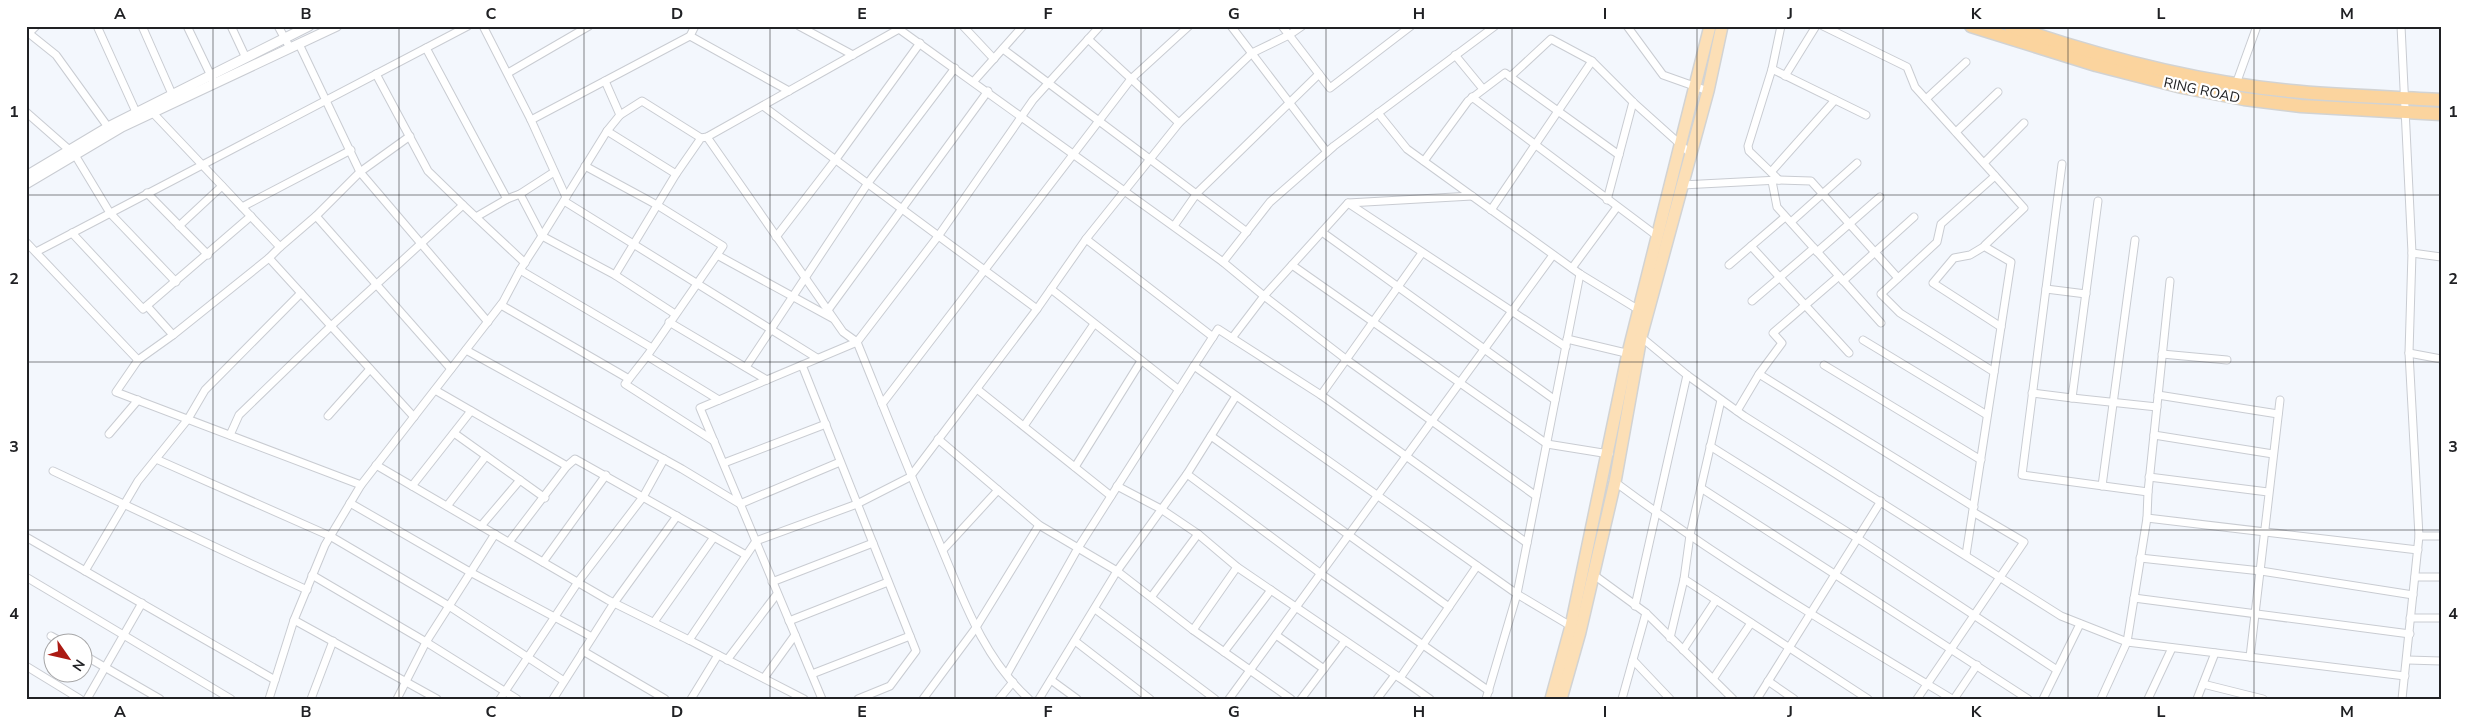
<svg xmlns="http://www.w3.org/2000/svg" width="2467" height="725" font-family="'Nunito Sans',sans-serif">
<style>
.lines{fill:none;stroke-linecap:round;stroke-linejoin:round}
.minor-casing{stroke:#c9ccd2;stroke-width:9}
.tertiary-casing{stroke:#c9ccd2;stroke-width:11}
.primary-casing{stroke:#d2d3d3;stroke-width:14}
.trunk-casing{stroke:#d2d3d3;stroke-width:15}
.minor{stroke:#fff;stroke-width:7}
.tertiary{stroke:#fff;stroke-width:9}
.primary{stroke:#fcdfb6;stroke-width:11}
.trunk{stroke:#fbd49e;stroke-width:12}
.grid{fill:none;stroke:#202124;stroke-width:1;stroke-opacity:0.55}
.labels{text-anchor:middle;stroke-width:4.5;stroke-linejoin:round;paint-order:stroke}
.street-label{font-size:14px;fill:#202124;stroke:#fff}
.neatline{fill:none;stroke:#202124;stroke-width:2}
.grid-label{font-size:16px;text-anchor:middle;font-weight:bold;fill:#202124}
</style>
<rect width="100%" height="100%" fill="#f3f7fd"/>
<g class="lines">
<!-- minor casing -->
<g class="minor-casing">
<g id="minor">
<polyline points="97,26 136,112"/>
<polyline points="142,26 172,94"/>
<polyline points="187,26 213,80"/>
<polyline points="231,26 246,58"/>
<polyline points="278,26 290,48"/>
<polyline points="483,26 531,120 690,36 695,26"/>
<polyline points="799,26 853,55"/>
<polyline points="963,26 994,59"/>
<polyline points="1231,26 1327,152"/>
<polyline points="1302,26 1289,35 1319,74"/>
<polyline points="1627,26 1663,75 1708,91"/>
<polyline points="1823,26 1907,67 1915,87 2024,208 1985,245 1987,248 2011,262 1966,555"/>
<polyline points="2401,26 2412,253 2409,353 2419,536 2402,699"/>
<polyline points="26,31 56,55 108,127"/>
<polyline points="29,33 36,26"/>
<polyline points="690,36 789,91"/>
<polyline points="1088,39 1179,123"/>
<polyline points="299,44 360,172 488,322"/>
<polyline points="426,48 507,199 520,194 542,236"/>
<polyline points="1003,49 1247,232"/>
<polyline points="1455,55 1483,89"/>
<polyline points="1772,69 1866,115"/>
<polyline points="508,73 589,26"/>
<polyline points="376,74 428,171 463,205"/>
<polyline points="1785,76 1816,26"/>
<polyline points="1510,77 1551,39 1592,61"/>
<polyline points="974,81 1023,26"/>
<polyline points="2236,84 2257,26"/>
<polyline points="1472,97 1657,236"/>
<polyline points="1926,99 1966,62"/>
<polyline points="763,106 1037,309 1051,289 1179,390"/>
<polyline points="26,112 75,155 110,213 176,282"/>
<polyline points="153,113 280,247 269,258 414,417"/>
<polyline points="1378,113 1407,149 1580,274 1639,310"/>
<polyline points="620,115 642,101 701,138"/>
<polyline points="531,120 566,197"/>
<polyline points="607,131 676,174"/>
<polyline points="1956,132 1998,92"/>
<polyline points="707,137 843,332 857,342 700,408 822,699"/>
<polyline points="1424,161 1468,101 1505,73 1619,155"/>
<polyline points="1984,163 2024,123"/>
<polyline points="2062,164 2022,475 2148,492"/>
<polyline points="585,166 657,205 723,246 717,255"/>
<polyline points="1771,172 1835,100"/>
<polyline points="1779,180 1749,151 1748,146 1772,69 1781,26"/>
<polyline points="1772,181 1777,207 1839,276"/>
<polyline points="1682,185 1779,180 1811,181 1898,278"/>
<polyline points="147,193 208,255"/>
<polyline points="520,194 554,172"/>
<polyline points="1472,196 1348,203 1264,296 1347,360 1536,496"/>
<polyline points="1607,200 1633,102"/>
<polyline points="564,201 817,358"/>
<polyline points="1348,203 1566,347"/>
<polyline points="242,207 351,150"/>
<polyline points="1491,210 1592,61 1633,102 1691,154"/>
<polyline points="316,216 451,369"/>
<polyline points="476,217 507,199"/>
<polyline points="1791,222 1857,163"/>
<polyline points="179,226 222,186"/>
<polyline points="1174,226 1197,193 1319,74 1330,88 1411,26"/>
<polyline points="1322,232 1555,400"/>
<polyline points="72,233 143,309 251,216"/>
<polyline points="542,236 607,131 620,115 605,81"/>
<polyline points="776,237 836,159 920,43"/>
<polyline points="26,242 138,360 116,392 361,485 503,302 520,270 542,236 615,275 676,174 701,138 707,137 899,29 1223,262"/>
<polyline points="1751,246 1849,353"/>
<polyline points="1985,246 1970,255 1954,258 1933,283 2001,327"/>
<polyline points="280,247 316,216 360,172 410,136"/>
<polyline points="36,252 468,26"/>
<polyline points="1817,252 1880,197"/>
<polyline points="2412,253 2441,257"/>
<polyline points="1292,265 1547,444 1609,454"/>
<polyline points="1729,265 1785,217"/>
<polyline points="1572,268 1617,207"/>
<polyline points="520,270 652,348"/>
<polyline points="615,275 675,314"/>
<polyline points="1843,281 1914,217"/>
<polyline points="2170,281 2148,492 2147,518 2418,550"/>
<polyline points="1051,289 1086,239"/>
<polyline points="2046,289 2086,294"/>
<polyline points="1752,301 1814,248"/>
<polyline points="501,305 629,379"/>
<polyline points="147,306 173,335"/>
<polyline points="828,310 988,91"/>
<polyline points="669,322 767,380"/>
<polyline points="1213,337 1086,239 1179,123 1252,53 1289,35 1282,26"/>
<polyline points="1641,337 1687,375 1744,416 2061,616 2127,642 2405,676"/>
<polyline points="1232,338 1321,395 1422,253"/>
<polyline points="1567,339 1630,354"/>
<polyline points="1863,340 1987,415"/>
<polyline points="466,350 682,469 740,504 840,462"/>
<polyline points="2409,353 2441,359"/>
<polyline points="2162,354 2227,360"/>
<polyline points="647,356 625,384 714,441"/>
<polyline points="138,360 173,335 269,258"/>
<polyline points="802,365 916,651 890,686 858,699"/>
<polyline points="1824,365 1981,460"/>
<polyline points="1194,366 1218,329 1232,338 1264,296 1223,262 1270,202 1334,146 1495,26"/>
<polyline points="746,367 868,183 955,68"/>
<polyline points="1994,372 1900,313 1881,294 1937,242 1941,224 1995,176"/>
<polyline points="1759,374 1974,507"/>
<polyline points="977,389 1111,496"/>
<polyline points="435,390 567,466 575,459 746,555"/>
<polyline points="2032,393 2072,398 2098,201"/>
<polyline points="1321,395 1527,543"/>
<polyline points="2158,395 2278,414"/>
<polyline points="1236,396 1187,474 1320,573 1489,691"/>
<polyline points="2072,398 2157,407"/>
<polyline points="719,400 647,356 717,255 832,318"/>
<polyline points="1721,400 1690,535 1684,579 1868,699"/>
<polyline points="882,404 1131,79 1189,26"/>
<polyline points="1737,411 1759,374 1782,343 1773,333 1839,276 1881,323"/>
<polyline points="328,416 370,369"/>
<polyline points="1024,426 1094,324"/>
<polyline points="454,433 545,498"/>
<polyline points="109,434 138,400"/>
<polyline points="230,435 239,415 331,326 463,205 525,263"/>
<polyline points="2154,435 2273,454"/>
<polyline points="1211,436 1449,607"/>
<polyline points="938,439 1039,525 1078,548 1007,674"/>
<polyline points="1710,446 1857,538 2057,670"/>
<polyline points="156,459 330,536 449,606 564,681"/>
<polyline points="724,463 826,424"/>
<polyline points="376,465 608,600 689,640"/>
<polyline points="1075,467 1141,361"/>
<polyline points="53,471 307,590"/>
<polyline points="2149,477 2268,492"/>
<path d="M1615 482C1722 562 1837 630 1952 699"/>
<polyline points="361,485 325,545 294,620 437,699"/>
<polyline points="412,486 471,411"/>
<polyline points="1117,486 1161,509 1198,534 1237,567 1400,678"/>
<polyline points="2102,486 2135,240"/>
<polyline points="1701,488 2028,699"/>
<polyline points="350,503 470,572 592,637"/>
<polyline points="447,506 486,456"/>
<polyline points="481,526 520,480"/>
<polyline points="2419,536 2441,536"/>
<polyline points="26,537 275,680"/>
<polyline points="509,542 567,466"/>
<polyline points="943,550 998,490"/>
<polyline points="2140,558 2261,571 2413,595"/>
<polyline points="543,562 606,475"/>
<polyline points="85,571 138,481 188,419 205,390 301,293"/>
<polyline points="312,575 426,642 517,699"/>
<polyline points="1594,575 1646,613 1733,699"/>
<polyline points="26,577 231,699"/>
<polyline points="2415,577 2441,577"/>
<polyline points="772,582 873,543"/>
<polyline points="1152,596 1198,534"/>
<polyline points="2134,598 2410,634"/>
<polyline points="1635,606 1687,375"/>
<polyline points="1095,609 1215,699"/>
<polyline points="2410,618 2441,618"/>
<polyline points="789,621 888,582"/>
<polyline points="654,622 714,537"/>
<polyline points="1193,630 1237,567"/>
<polyline points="1276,635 1324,669"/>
<polyline points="51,636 62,642"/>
<polyline points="1670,638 1684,579"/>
<polyline points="1075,641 1150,699"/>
<polyline points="1683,650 1716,600"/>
<polyline points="583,651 665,699"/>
<polyline points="1224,652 1271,590"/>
<polyline points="82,654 160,699"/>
<polyline points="2250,657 2280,400"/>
<polyline points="727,660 777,594"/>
<polyline points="1633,660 1670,699"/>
<polyline points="2408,660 2441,661"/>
<polyline points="26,666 80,699"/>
<polyline points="812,674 910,636"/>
<polyline points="764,678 795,635"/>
<polyline points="1713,679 1751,623"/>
<polyline points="1051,680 1077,699"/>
<polyline points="1768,681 1794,699"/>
<polyline points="2203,684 2263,699"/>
<polyline points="87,699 142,603"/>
<polyline points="269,699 294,620"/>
<polyline points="311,699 333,641"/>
<polyline points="397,699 426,642 495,534"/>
<polyline points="500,699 578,582 643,497 664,459"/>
<polyline points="553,699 614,603 677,516"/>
<polyline points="691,699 718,655"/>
<polyline points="804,699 689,640 756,541 857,504 910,477 1037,309"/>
<polyline points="923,699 975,629 1039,525"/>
<polyline points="999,699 1013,682"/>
<path d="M1029 699C981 656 961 593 936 535 909 471 883 406 857 342L939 235 1033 100 1100 26"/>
<polyline points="1039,699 1117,571 1187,474"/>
<polyline points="1229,699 1553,255"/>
<polyline points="1291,699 1193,630 1117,571 1078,548 1194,366 1517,594 1574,628"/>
<polyline points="1301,699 1345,641"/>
<polyline points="1377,699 1395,675"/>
<polyline points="1430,699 1400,678 1477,566"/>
<polyline points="1486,699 1517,594 1580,274"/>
<polyline points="1622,699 1646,613"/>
<polyline points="1757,699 1881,501"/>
<polyline points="1917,699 2024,542 1973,512"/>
<polyline points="1954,699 1977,665"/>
<polyline points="2043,699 2080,624"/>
<polyline points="2101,699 2127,642 2147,518"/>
<polyline points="2148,699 2172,648"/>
<polyline points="2197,699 2215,653"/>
</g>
</g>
<!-- tertiary casing -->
<g class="tertiary-casing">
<g id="tertiary">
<polyline points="26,176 108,127 309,26"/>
<polyline points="26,184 122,127 337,26"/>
</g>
</g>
<!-- primary casing -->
<g class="primary-casing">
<g id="primary">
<polyline points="1551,699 1571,626 1628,353 1710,26"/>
<polyline points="1561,699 1580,632 1615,482 1641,337 1708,91 1722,26"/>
</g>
</g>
<!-- trunk casing -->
<g class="trunk-casing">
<g id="trunk">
<polyline points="1971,26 2096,65 2182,87 2244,99 2301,106 2441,114"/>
<path d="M2010 26C2100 57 2195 82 2290 91 2340 96 2391 97 2441 100"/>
</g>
</g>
<!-- minor -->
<use href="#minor" class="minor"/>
<!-- tertiary -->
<use href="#tertiary" class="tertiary"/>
<!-- primary -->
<use href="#primary" class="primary"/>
<!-- trunk -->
<use href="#trunk" class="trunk"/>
</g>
<!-- grid -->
<path class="grid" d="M213 26V699M399 26V699M584 26V699M770 26V699M955 26V699M1141 26V699M1326 26V699M1512 26V699M1697 26V699M1883 26V699M2068 26V699M2254 26V699M26 195H2441M26 362H2441M26 530H2441"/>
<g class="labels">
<!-- street labels -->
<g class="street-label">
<text transform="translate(2202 90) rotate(12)" y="5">RING ROAD</text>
</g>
</g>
<!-- border -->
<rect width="2467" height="725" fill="none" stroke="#ffffff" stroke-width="55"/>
<!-- north arrow -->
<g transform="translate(68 658) rotate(124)"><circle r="24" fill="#ffffff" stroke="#a6a6a7"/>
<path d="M0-4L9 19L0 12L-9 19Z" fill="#ab1a13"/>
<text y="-8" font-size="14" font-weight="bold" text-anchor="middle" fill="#202124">N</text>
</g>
<rect x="28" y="28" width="2412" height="670" class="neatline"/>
<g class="grid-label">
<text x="120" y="19">A</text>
<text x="306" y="19">B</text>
<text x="491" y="19">C</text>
<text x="677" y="19">D</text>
<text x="862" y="19">E</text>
<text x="1048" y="19">F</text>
<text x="1234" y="19">G</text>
<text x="1419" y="19">H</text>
<text x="1605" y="19">I</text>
<text x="1790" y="19">J</text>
<text x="1976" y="19">K</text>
<text x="2161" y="19">L</text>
<text x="2347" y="19">M</text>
<text x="14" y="117">1</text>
<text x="2453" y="117">1</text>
<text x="14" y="284">2</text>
<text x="2453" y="284">2</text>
<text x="14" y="452">3</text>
<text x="2453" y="452">3</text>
<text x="14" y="619">4</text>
<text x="2453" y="619">4</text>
<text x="120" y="717">A</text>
<text x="306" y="717">B</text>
<text x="491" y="717">C</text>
<text x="677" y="717">D</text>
<text x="862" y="717">E</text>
<text x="1048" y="717">F</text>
<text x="1234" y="717">G</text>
<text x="1419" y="717">H</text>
<text x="1605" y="717">I</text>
<text x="1790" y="717">J</text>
<text x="1976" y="717">K</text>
<text x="2161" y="717">L</text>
<text x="2347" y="717">M</text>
</g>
</svg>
